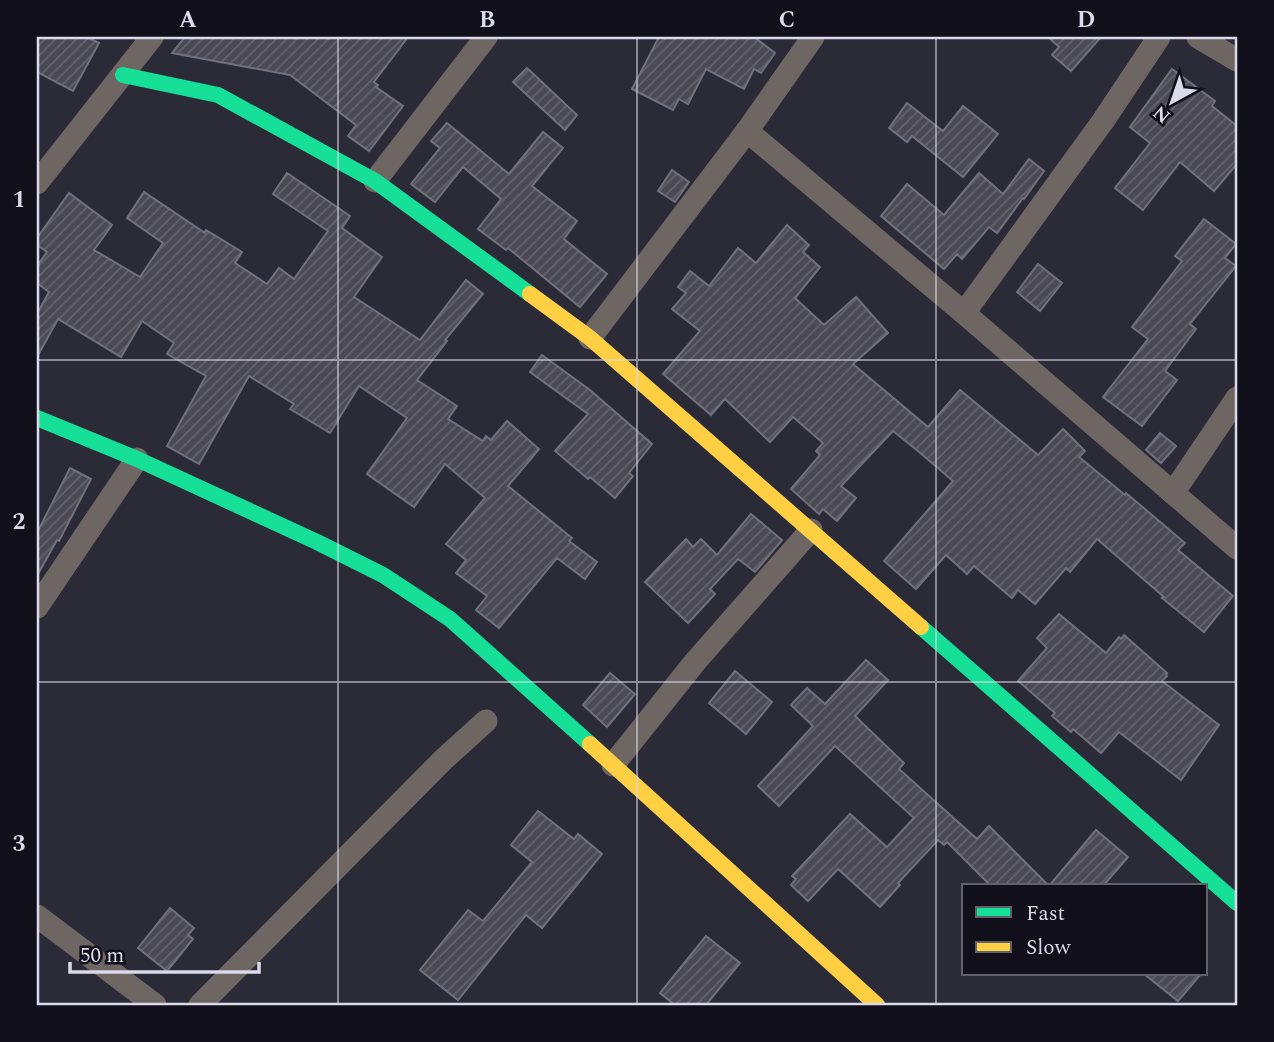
<svg xmlns="http://www.w3.org/2000/svg" width="1274" height="1042" font-family="Spectral,serif">
<style>
.building{fill:url(#building-hatch);stroke:#71717d;stroke-width:2}
.lines{fill:none;stroke-linecap:round;stroke-linejoin:round}
.street{stroke:#6d6662;stroke-width:23}
.fast{stroke:#16e098;stroke-width:16}
.slow{stroke:#ffcf43;stroke-width:16}
.grid{fill:none;stroke:#dadaea;stroke-width:2;stroke-opacity:0.55}
.neatline{fill:none;stroke:#dadaea;stroke-width:2.5}
.grid-label{font-size:23px;text-anchor:middle;font-weight:bold;fill:#dadaea}
</style>
<defs>
<pattern id="building-hatch" width="6" height="6" patternUnits="userSpaceOnUse" patternTransform="scale(1.75)"><rect width="6" height="6" fill="#4a4954"/><path d="M-1 1l2-2M0 6l6-6M5 7l2-2" fill="none" stroke="#64636d"/></pattern>
</defs>
<rect width="100%" height="100%" fill="#2b2a37"/>
<!-- building -->
<g class="building">
<polygon points="37,37 87,37 99,43 73,91 37,72"/>
<polygon points="185,37 408,37 374,82 378,85 376,87 403,106 369,151 348,136 356,125 290,75 172,53"/>
<polygon points="659,37 754,37 775,53 761,73 754,69 744,89 706,69 688,104 679,99 673,110 632,89"/>
<polygon points="1048,37 1101,37 1071,71 1052,55 1059,47"/>
<polygon points="527,68 577,115 565,130 513,82"/>
<polygon points="1172,69 1215,101 1212,106 1237,126 1237,164 1214,191 1180,162 1143,210 1115,188 1150,143 1130,127"/>
<polygon points="907,103 943,131 963,106 998,134 963,177 912,136 907,142 889,128"/>
<polygon points="447,123 509,174 543,132 563,148 532,186 577,221 564,239 607,274 580,307 508,248 506,250 478,229 501,199 463,167 435,202 411,184 440,148 431,141"/>
<polygon points="1029,159 1044,171 1024,199 1023,198 997,233 989,227 962,259 957,254 944,269 881,216 907,184 944,215 979,173 1003,194"/>
<polygon points="672,170 689,182 675,202 658,191"/>
<polygon points="287,173 350,216 342,228 382,257 354,297 420,340 466,280 483,294 445,340 447,341 417,380 457,406 448,419 483,441 486,436 491,440 507,421 539,449 508,486 572,538 569,541 597,562 585,579 557,558 499,628 476,610 487,596 456,573 466,560 446,544 485,498 445,464 414,507 367,474 407,418 359,386 330,433 290,409 294,404 249,376 199,464 167,446 206,376 167,354 174,343 142,321 121,357 58,319 37,357 37,314 49,292 37,283 37,266 47,252 37,245 37,238 69,193 112,225 94,250 140,277 163,243 127,218 144,192 205,233 206,230 242,252 235,263 267,284 279,268 294,279 328,231 273,194"/>
<polygon points="1204,219 1236,244 1225,258 1236,266 1190,324 1196,329 1165,371 1177,380 1142,426 1103,397 1148,339 1132,327 1182,261 1175,256"/>
<polygon points="787,225 809,245 803,252 820,267 795,298 824,325 856,297 888,333 853,364 928,427 960,390 1038,455 1063,429 1085,451 1079,457 1125,495 1126,493 1185,543 1178,550 1233,596 1204,632 1162,598 1164,597 1097,539 1070,572 1066,568 1035,604 1018,590 1012,598 974,566 967,574 946,555 916,589 884,561 953,481 918,451 893,431 841,486 856,498 837,521 823,509 819,514 791,489 820,455 816,451 823,443 793,417 770,442 725,399 711,415 663,374 700,331 672,309 686,293 678,287 690,271 709,286 738,248 756,263"/>
<polygon points="1038,264 1062,283 1040,311 1017,292"/>
<polygon points="542,355 590,390 652,444 629,473 633,476 615,498 590,477 588,479 555,451 588,414 530,372"/>
<polygon points="1160,433 1176,446 1161,463 1146,450"/>
<polygon points="70,468 91,479 59,541 57,540 37,576 37,533"/>
<polygon points="751,514 782,540 755,572 738,559 710,589 715,594 688,623 645,582 686,539 693,547 701,539 717,555"/>
<polygon points="1059,614 1106,653 1119,637 1121,639 1124,635 1167,673 1166,674 1167,676 1162,681 1219,725 1181,780 1119,732 1101,753 1073,729 1071,732 1052,716 1055,713 1018,681 1047,648 1037,638"/>
<polygon points="866,660 888,680 855,716 904,763 899,769 977,839 989,826 1049,886 991,886 947,842 944,845 938,840 898,883 900,885 880,907 838,869 808,901 791,885 796,879 792,876 850,814 887,847 914,818 835,746 779,806 758,786 813,726 791,705 807,688 825,704"/>
<polygon points="735,671 772,702 746,734 709,703"/>
<polygon points="610,673 635,694 607,727 583,705"/>
<polygon points="538,811 574,839 578,834 602,854 542,928 526,915 458,1000 420,970 468,910 483,921 532,862 511,845"/>
<polygon points="1096,830 1128,857 1103,886 1049,886"/>
<polygon points="170,908 194,928 188,935 193,939 167,971 138,948"/>
<polygon points="706,936 740,963 706,1005 675,1005 660,993"/>
<polygon points="1144,974 1201,974 1178,1001"/>
</g>
<g class="lines">
<!-- street -->
<g class="street">
<polyline points="1198,37 1237,60"/>
<polyline points="747,131 964,313 1237,548"/>
<polyline points="375,181 486,37"/>
<polyline points="37,183 152,37"/>
<polyline points="964,313 1103,121 1159,37"/>
<polyline points="590,338 747,131 813,37"/>
<polyline points="1173,493 1237,398"/>
<polyline points="37,607 137,459"/>
<polyline points="613,765 695,662 811,530"/>
<polyline points="37,916 155,1005"/>
<polyline points="200,1005 444,759 486,721"/>
</g>
<!-- fast -->
<g class="fast">
<polyline points="123,75 218,95 375,181 530,294"/>
<polyline points="37,418 137,459 317,542 383,575 450,619 590,744"/>
<polyline points="921,627 1237,903"/>
</g>
<!-- slow -->
<g class="slow">
<polyline points="530,294 590,338 921,627"/>
<polyline points="590,744 877,1005"/>
</g>
</g>
<!-- grid -->
<path class="grid" d="M338 37V1005M637 37V1005M936 37V1005M37 360H1237M37 682H1237"/>
<!-- border -->
<rect width="1274" height="1042" fill="none" stroke="#100f1a" stroke-width="77"/>
<!-- legend -->
<rect x="962" y="884" width="245" height="91" fill="#100f1a" stroke="#61606d" stroke-width="2"/>
<rect x="976" y="907" width="35" height="10" fill="#16e098" stroke="#61606d" stroke-width="2"/>
<text x="1026" y="920" font-size="21" fill="#dadaea">Fast</text>
<rect x="976" y="942" width="35" height="10" fill="#ffcf43" stroke="#61606d" stroke-width="2"/>
<text x="1026" y="954" font-size="21" fill="#dadaea">Slow</text>
<!-- north arrow -->
<g transform="translate(1172 102) rotate(220)" stroke="#100f1a" stroke-width="5" paint-order="stroke">
<path d="M0-5L12 26L0 18L-12 26Z" fill="#dadaea"/>
<text y="-10" font-size="19" font-weight="bold" text-anchor="middle" fill="#dadaea">N</text>
</g>
<!-- scale -->
<path d="M70 962v10h189v-10" fill="none" stroke="#dadaea" stroke-width="3.5"/>
<text x="80" y="962" font-size="21" fill="#dadaea" stroke="#100f1a" stroke-width="5" paint-order="stroke">50 m</text>
<rect x="38" y="38" width="1198" height="966" class="neatline"/>
<g class="grid-label">
<text x="188" y="27">A</text>
<text x="487" y="27">B</text>
<text x="787" y="27">C</text>
<text x="1086" y="27">D</text>
<text x="19" y="207">1</text>
<text x="19" y="529">2</text>
<text x="19" y="851">3</text>
</g>
</svg>
